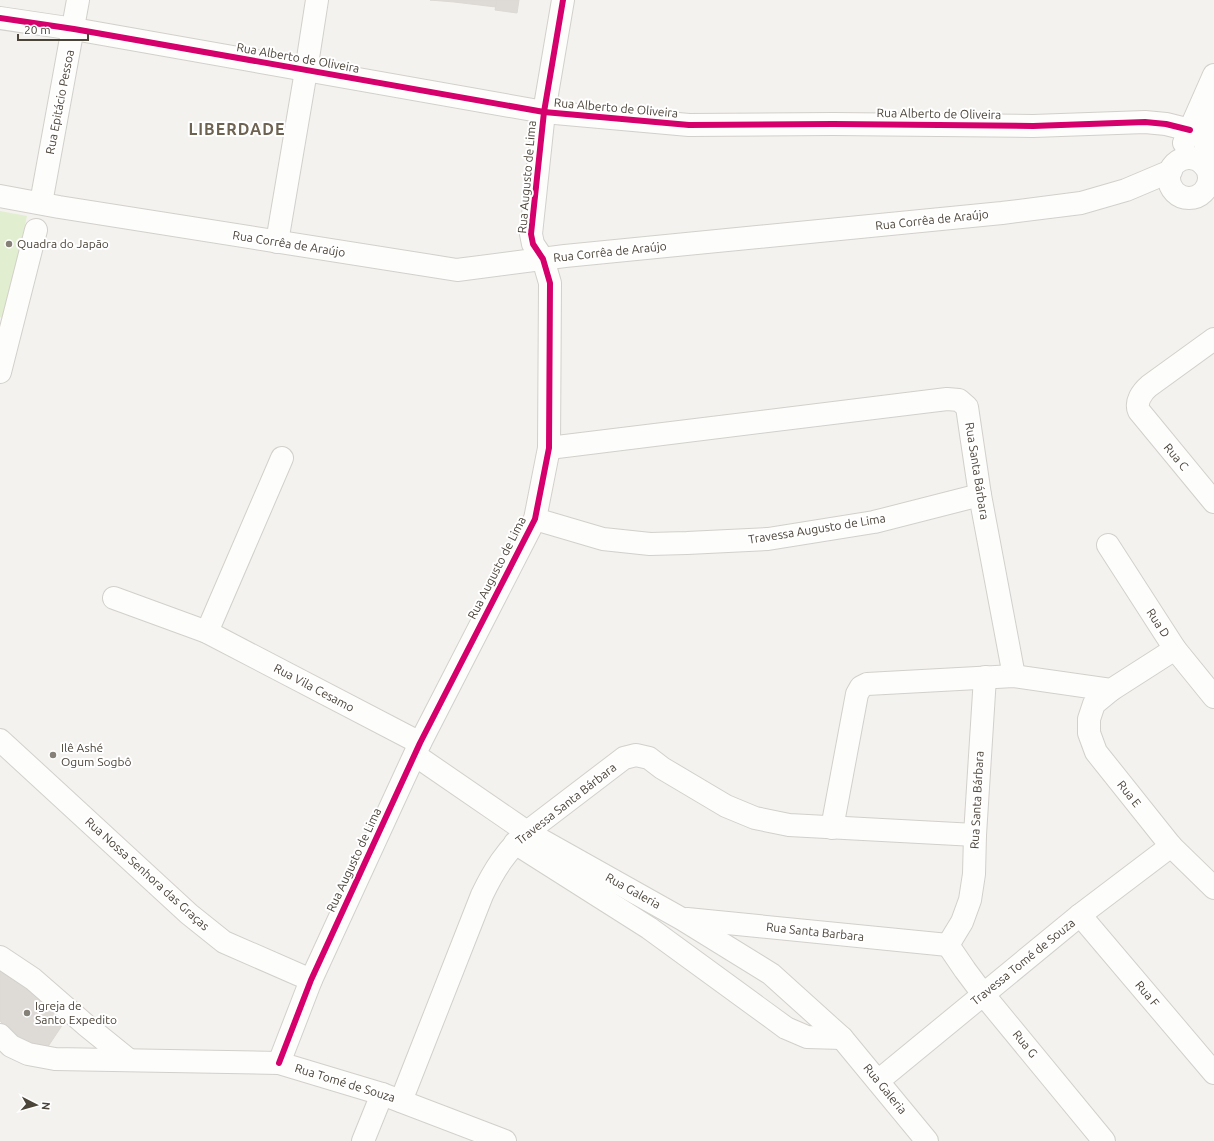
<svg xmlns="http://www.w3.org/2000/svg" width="1214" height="1141" font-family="Ubuntu,sans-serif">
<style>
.green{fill:#e1eecf}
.building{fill:#dedbd6;stroke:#dcd9d4}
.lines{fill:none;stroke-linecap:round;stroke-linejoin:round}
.minor-casing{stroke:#d2d0cb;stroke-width:24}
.minor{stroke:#fdfdfc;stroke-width:22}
.cycleway-casing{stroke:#fff;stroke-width:8}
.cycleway{stroke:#d6006c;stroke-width:6}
.poi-dot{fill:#868178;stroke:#fff;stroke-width:1.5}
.labels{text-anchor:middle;stroke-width:4;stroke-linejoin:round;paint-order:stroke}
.street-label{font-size:12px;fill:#4b4439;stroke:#fff}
.poi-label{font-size:12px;fill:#4b4439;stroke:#fff;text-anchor:start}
.district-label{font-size:16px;font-weight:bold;letter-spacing:1px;fill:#6e6250;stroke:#fff}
</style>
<rect width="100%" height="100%" fill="#f4f2ee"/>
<!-- green -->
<polygon class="green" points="0,211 27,216 4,319 0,317"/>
<!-- building -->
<g class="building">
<polygon points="430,0 454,0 454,2"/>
<polygon points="454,0 497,0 496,7 454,2"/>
<polygon points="497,0 519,0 517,13 495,10"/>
<polygon points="0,967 49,1005 63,1024 47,1048 27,1044 13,1034 0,1021"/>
</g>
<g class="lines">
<!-- minor casing -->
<g class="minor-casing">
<g id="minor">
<polyline points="0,18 74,29 544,112 689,125 833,124 1033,126 1145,122 1166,124 1190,130"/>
<polyline points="1184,143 1214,75"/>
<circle cx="1189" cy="178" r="20"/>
<polyline points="1203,164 1213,98"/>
<polyline points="0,196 59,207 457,270 565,256 1002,213 1081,203 1126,190 1171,171"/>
<polyline points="41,203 78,0"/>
<polyline points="277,242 306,71 317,0"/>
<path d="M1214 339 1149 386C1142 392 1135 402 1139 411L1214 502"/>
<polyline points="0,372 36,230"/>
<polyline points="549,448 947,399 959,400 967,407 980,495 1014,676"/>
<polyline points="535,519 603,539 650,544 687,543 768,539 874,522 980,495"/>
<polyline points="1108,545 1175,649 1214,697"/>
<polyline points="114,598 207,632 420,743"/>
<polyline points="207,632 282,458"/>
<polyline points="1111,690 1094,704 1089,719 1089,733 1096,752 1171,846 1214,888"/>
<polyline points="0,740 189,914 224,942 311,980"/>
<polyline points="415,755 527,832 682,919 771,974 842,1038 927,1141"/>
<polyline points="832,828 857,694 861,687 867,684 1014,676 1111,690 1175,649"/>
<polyline points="515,843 649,928 786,1028 807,1037 842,1038"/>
<polyline points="1080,915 1214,1073"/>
<polyline points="687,919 948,945"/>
<polyline points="948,945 962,922 970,900 974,874 975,835 985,677"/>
<polyline points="948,945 965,970 983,994 1104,1141"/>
<polyline points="0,957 33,979 87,1026 129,1060"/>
<polyline points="0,1035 11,1046 28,1054 55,1059 279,1063 382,1094 505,1141"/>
<polyline points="279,1063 311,980 420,743 535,519 549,448 550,283 543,259 533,244 531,234 544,112 563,0"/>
<polyline points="878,1081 1080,915 1171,846"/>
<path d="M401 1101 482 895C494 870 506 851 527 832L624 758 636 755 649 758 662 768 726 806 755 818 789 825 975 835"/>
<polyline points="363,1141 382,1094"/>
</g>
</g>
<!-- minor -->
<use href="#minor" class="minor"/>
<!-- cycleway casing -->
<g class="cycleway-casing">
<g id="cycleway">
<polyline points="0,18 74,29 544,112 689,125 833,124 1033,126 1145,122 1166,124 1190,130"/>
<polyline points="279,1063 311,980 420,743 535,519 549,448 550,283 543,259 533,244 531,234 544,112 563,0"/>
</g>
</g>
<!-- cycleway -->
<use href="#cycleway" class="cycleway"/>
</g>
<!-- markers -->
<g class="poi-dot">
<circle cx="9" cy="244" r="4"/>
<circle cx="53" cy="755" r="4"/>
<circle cx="27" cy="1013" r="4"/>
</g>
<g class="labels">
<!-- street labels -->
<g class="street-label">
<text transform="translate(298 58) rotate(10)" y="4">Rua Alberto de Oliveira</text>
<text transform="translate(60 102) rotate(-79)" y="4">Rua Epitácio Pessoa</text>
<text transform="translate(616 108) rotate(5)" y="4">Rua Alberto de Oliveira</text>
<text transform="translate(939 114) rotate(1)" y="4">Rua Alberto de Oliveira</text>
<text transform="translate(527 177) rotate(-85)" y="4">Rua Augusto de Lima</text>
<text transform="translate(932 220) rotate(-6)" y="4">Rua Corrêa de Araújo</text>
<text transform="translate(289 244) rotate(9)" y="4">Rua Corrêa de Araújo</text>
<text transform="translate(610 252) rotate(-6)" y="4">Rua Corrêa de Araújo</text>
<text transform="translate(1176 457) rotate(50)" y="4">Rua C</text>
<text transform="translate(977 471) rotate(81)" y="4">Rua Santa Bárbara</text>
<text transform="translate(817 529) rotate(-9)" y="4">Travessa Augusto de Lima</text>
<text transform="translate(497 568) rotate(-63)" y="4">Rua Augusto de Lima</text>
<text transform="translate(1158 623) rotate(57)" y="4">Rua D</text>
<text transform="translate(314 688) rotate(28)" y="4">Rua Vila Cesamo</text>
<text transform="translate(1129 794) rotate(51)" y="4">Rua E</text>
<text transform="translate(977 800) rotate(-87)" y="4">Rua Santa Bárbara</text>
<text transform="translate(566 804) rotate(-38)" y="4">Travessa Santa Bárbara</text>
<text transform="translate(354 860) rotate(-65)" y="4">Rua Augusto de Lima</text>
<text transform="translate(147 874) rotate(42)" y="4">Rua Nossa Senhora das Graças</text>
<text transform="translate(633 891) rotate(29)" y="4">Rua Galeria</text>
<text transform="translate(815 932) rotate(6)" y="4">Rua Santa Barbara</text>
<text transform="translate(1023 962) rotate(-39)" y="4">Travessa Tomé de Souza</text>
<text transform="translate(1147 994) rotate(50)" y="4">Rua F</text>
<text transform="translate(1025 1044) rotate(51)" y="4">Rua G</text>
<text transform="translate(345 1083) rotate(17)" y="4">Rua Tomé de Souza</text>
<text transform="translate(885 1089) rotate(51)" y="4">Rua Galeria</text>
</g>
<!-- poi labels -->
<g class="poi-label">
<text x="17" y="248">Quadra do Japão</text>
<text x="61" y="752">Ilê Ashé<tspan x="61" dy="14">Ogum Sogbô</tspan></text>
<text x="35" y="1010">Igreja de<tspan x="35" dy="14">Santo Expedito</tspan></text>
</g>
<!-- district labels -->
<g class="district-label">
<text x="237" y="135">LIBERDADE</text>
</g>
</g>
<!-- north arrow -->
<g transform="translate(36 1105) rotate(96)" stroke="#ffffff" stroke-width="3" paint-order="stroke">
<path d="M0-3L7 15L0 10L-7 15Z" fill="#4b4439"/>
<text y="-6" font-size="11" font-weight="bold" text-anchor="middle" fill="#4b4439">N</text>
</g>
<!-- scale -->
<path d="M18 34v6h70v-6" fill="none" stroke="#4b4439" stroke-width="2"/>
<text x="24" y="34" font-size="12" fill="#4b4439" stroke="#ffffff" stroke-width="3" paint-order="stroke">20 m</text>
</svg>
